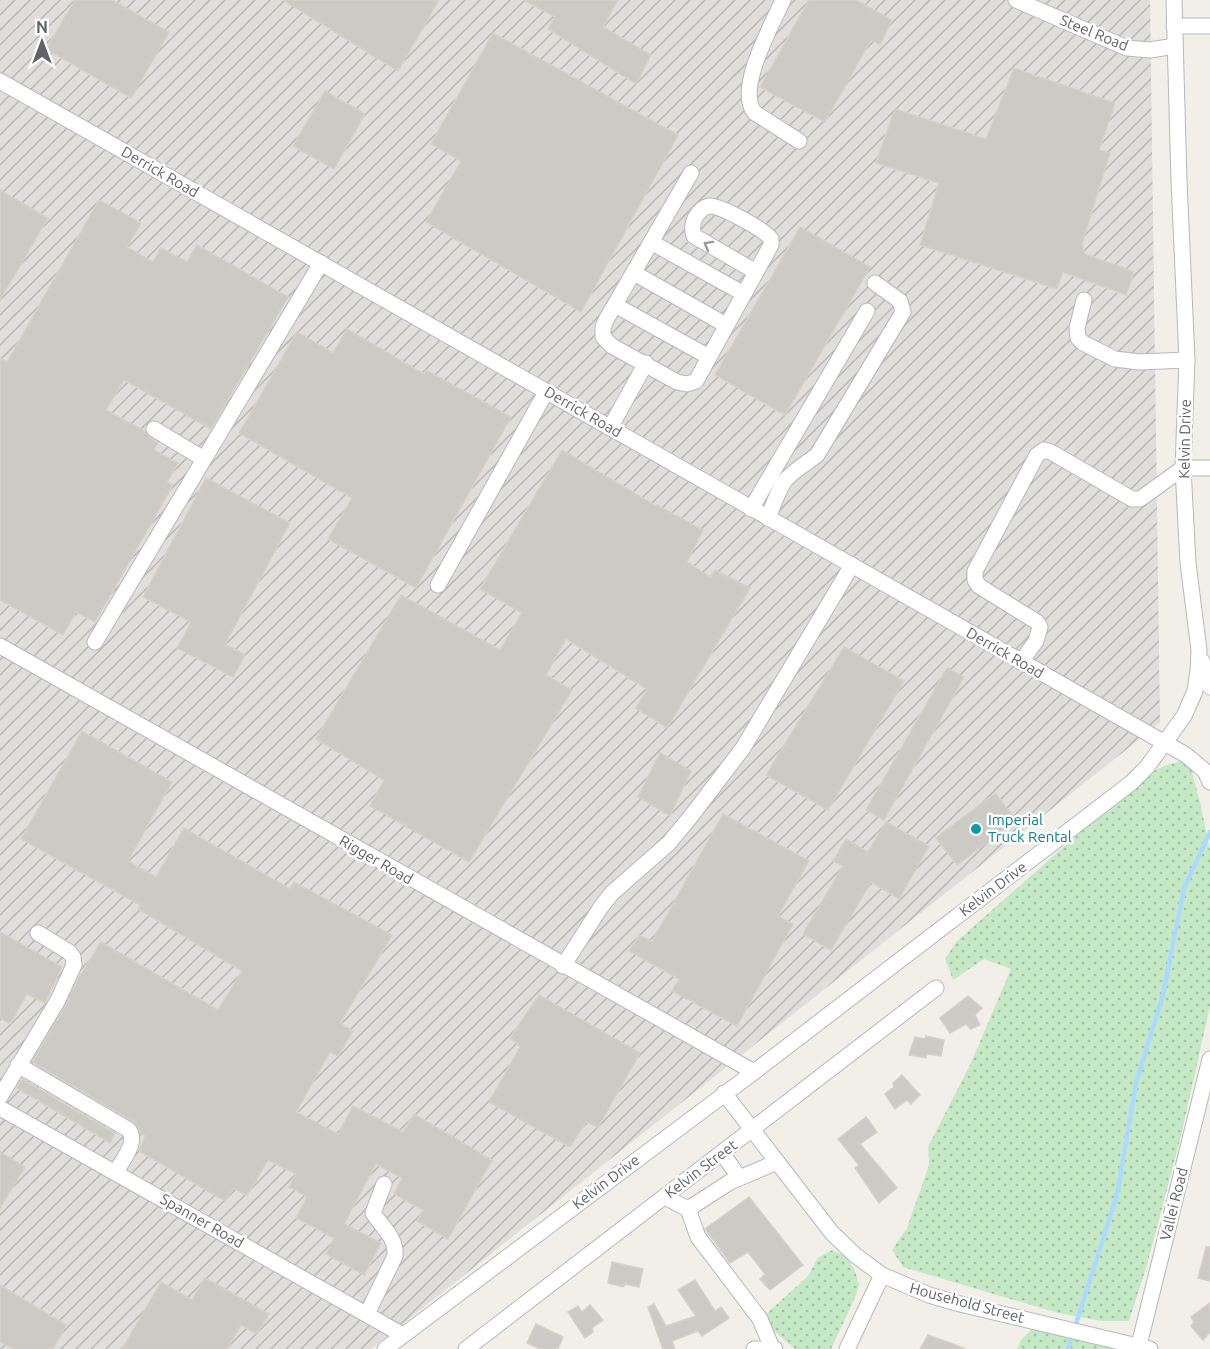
<svg xmlns="http://www.w3.org/2000/svg" width="1210" height="1349" font-family="Ubuntu,sans-serif">
<style>
.industrial{fill:url(#industrial-furrows)}
.grass{fill:url(#grass-dots)}
.lines{fill:none;stroke-linecap:round;stroke-linejoin:round}
.stream{stroke:#aadaff;stroke-width:4.5}
.building{fill:#cccac5;stroke:#d6d1c6;stroke-width:1.5}
.minor-casing{stroke:#b5b8bc;stroke-width:17}
.minor{stroke:#fff;stroke-width:15}
.oneway{stroke:#979a9d}
.culture-dot{fill:#0f9aa8;stroke:#fff;stroke-width:2}
.labels{text-anchor:middle;stroke-width:5;stroke-linejoin:round;paint-order:stroke}
.street-label{font-size:15px;fill:#5f6368;stroke:#fff}
.culture-label{font-size:15px;fill:#0d838f;stroke:#fff;text-anchor:start}
</style>
<defs>
<pattern id="industrial-furrows" width="10" height="10" patternUnits="userSpaceOnUse" patternTransform="scale(1.5)"><rect width="10" height="10" fill="#e0deda"/><path d="M-1 1l2-2M0 10L10 0M9 11l2-2" fill="none" stroke="#b9b8b5"/></pattern>
<pattern id="grass-dots" width="8" height="8" patternUnits="userSpaceOnUse" patternTransform="scale(1.5)"><rect width="8" height="8" fill="#c5e8c5"/><path d="M2 2h.1M6 6h.1" fill="none" stroke="#a3c0a4" stroke-width="1.8" stroke-linecap="round"/></pattern>
</defs>
<rect width="100%" height="100%" fill="#f1efe8"/>
<!-- industrial -->
<polygon class="industrial" points="0,0 1150,0 1160,723 371,1349 0,1349"/>
<!-- grass -->
<g class="grass">
<path d="M1187 761 1192 772 1201 806 1210 851V1006L1181 1136 1147 1265 1129 1321H1102L1058 1313 903 1267 892 1250 907 1228 929 1165 928 1147 970 1065 1011 969 984 959 953 980 945 959 957 941 1128 790C1148 774 1161 763 1187 761Z"/>
<polygon points="832,1250 848,1258 855,1271 859,1285 854,1300 831,1349 795,1349 765,1323 765,1315 808,1276 818,1258"/>
<polygon points="1037,1324 1107,1342 1116,1349 1017,1349 1021,1340"/>
</g>
<g class="lines">
<!-- stream -->
<polyline class="stream" points="1068,1349 1117,1195 1136,1083 1163,995 1184,888 1210,832"/>
</g>
<!-- building -->
<g class="building">
<polygon points="75,0 112,0 169,32 131,98 46,49"/>
<polygon points="283,0 439,0 398,71"/>
<polygon points="524,0 618,0 603,27 651,55 636,84 548,29 555,17"/>
<polygon points="809,0 856,0 892,20 880,45 871,40 825,122 760,87"/>
<polygon points="493,33 678,135 581,312 426,222 461,161 431,144"/>
<polygon points="1014,68 1115,103 1099,150 1110,153 1082,244 1085,254 1134,272 1126,295 1063,272 1057,289 920,245 939,183 876,163 895,109 986,139"/>
<polygon points="325,91 365,114 334,169 293,146"/>
<polygon points="0,190 48,218 0,300"/>
<polygon points="99,200 141,223 127,247 153,262 161,248 187,262 197,245 288,297 211,429 124,380 106,410 145,431 149,437 158,443 154,450 178,463 167,482 173,485 95,622 76,612 63,635 0,600 0,358 7,362"/>
<polygon points="800,227 870,267 785,415 715,375"/>
<polygon points="347,329 424,374 426,370 511,417 416,588 328,539 352,498 239,433 297,332 333,353"/>
<polygon points="562,450 656,506 657,505 703,530 687,562 710,577 715,570 750,588 667,728 636,708 647,689 566,639 546,675 572,690 469,862 370,806 384,780 316,739 401,595 500,650 522,613 480,589"/>
<polygon points="206,478 290,523 225,644 245,655 233,677 177,648 191,622 143,597"/>
<polygon points="844,647 904,681 828,810 766,775"/>
<polygon points="947,668 964,677 884,820 866,810"/>
<polygon points="82,731 172,782 128,861 156,877 184,828 290,889 294,882 392,935 340,1023 353,1031 338,1056 330,1052 296,1112 338,1134 353,1106 403,1132 414,1114 492,1160 448,1239 417,1221 423,1210 394,1194 402,1178 376,1164 344,1224 381,1243 364,1275 326,1254 334,1238 296,1218 307,1197 289,1187 296,1174 268,1160 247,1196 234,1188 225,1201 139,1151 145,1136 141,1133 134,1122 32,1062 66,1005 79,977 101,942 218,1010 242,971 138,909 140,905 21,839"/>
<polygon points="660,753 691,771 670,816 638,797"/>
<polygon points="995,793 1016,820 957,865 936,838"/>
<polygon points="723,814 809,861 778,916 793,924 737,1026 672,991 679,979 629,951 639,935 652,942"/>
<polygon points="886,822 929,846 899,899 871,882 831,950 803,934 843,866 833,861 846,839 868,852"/>
<polygon points="0,932 62,967 45,1003 27,994 10,1024 0,1018"/>
<polygon points="539,995 640,1053 598,1127 586,1122 570,1147 489,1102 520,1047 510,1038"/>
<polygon points="968,996 982,1008 975,1015 980,1025 971,1029 966,1024 950,1033 940,1018"/>
<polygon points="926,1036 944,1040 941,1056 927,1054 926,1058 909,1055 915,1037 925,1039"/>
<polygon points="902,1075 920,1095 911,1104 907,1100 895,1109 885,1094 894,1087 893,1083"/>
<polygon points="22,1079 115,1133 110,1143 17,1088"/>
<polygon points="866,1117 877,1132 860,1144 897,1188 879,1203 855,1168 859,1165 838,1139"/>
<polygon points="0,1152 25,1167 0,1208"/>
<polygon points="749,1197 803,1265 770,1290 760,1279 765,1274 748,1252 730,1263 705,1229"/>
<polygon points="1206,1247 1210,1247 1210,1281 1198,1278"/>
<polygon points="612,1262 643,1269 639,1287 625,1284 623,1287 608,1283"/>
<polygon points="205,1278 269,1314 257,1334 241,1325 227,1349 122,1349 161,1282 192,1300"/>
<polygon points="695,1280 715,1311 721,1307 729,1318 702,1336 698,1331 672,1341 675,1349 663,1349 648,1307 654,1304 666,1326 696,1316 678,1290"/>
<polygon points="0,1285 66,1325 53,1349 13,1349 0,1342"/>
<polygon points="1210,1303 1210,1332 1203,1340 1191,1326 1194,1322 1191,1317"/>
<polygon points="590,1305 603,1320 592,1328 593,1332 585,1338 568,1312 578,1306 582,1312"/>
<polygon points="536,1324 563,1337 558,1349 540,1349 527,1343"/>
<polygon points="928,1335 964,1348 964,1349 920,1349"/>
</g>
<g class="lines">
<!-- minor casing -->
<g class="minor-casing">
<g id="minor">
<path d="M783 0C772 25 735 90 755 113L799 141"/>
<polyline points="1016,0 1127,48 1150,50 1175,46"/>
<polyline points="1174,26 1210,26"/>
<polyline points="0,81 1186,755 1205,771 1210,782"/>
<path d="M691 173 606 320 603 327V337L612 346 677 382 687 384 696 381 771 245V239C765 230 720 205 709 206 703 207 698 213 695 218 692 224 692 230 694 236L756 272"/>
<polyline points="651,242 744,294"/>
<polyline points="634,273 726,325"/>
<polyline points="1084,300 1077,328 1078,338 1083,343 1115,359 1139,362 1187,360"/>
<polyline points="615,305 709,357"/>
<polyline points="610,428 646,363"/>
<polyline points="154,429 204,459"/>
<polyline points="751,509 867,311"/>
<path d="M768 518C773 506 777 493 784 482 790 473 807 463 817 455L903 312 900 301 875 283"/>
<polyline points="438,585 546,392"/>
<polyline points="95,642 321,263"/>
<polyline points="0,646 754,1072"/>
<polyline points="1202,661 1210,687"/>
<polyline points="1021,662 1036,641 1040,627 1037,622 979,586 975,580 975,571 1037,455 1044,450 1051,452 1132,499 1140,499 1183,468 1210,468"/>
<polyline points="563,966 601,907 612,893 669,843 692,815 743,748 852,565"/>
<path d="M18 1065 129 1130C138 1143 122 1160 116 1172"/>
<polyline points="724,1093 832,1233 855,1255 882,1275 929,1295 956,1303 1150,1349"/>
<polyline points="0,1097 58,1000 74,965 73,957 69,952 38,933"/>
<polyline points="0,1108 403,1335"/>
<polyline points="722,1153 739,1177"/>
<polyline points="665,1197 688,1209 698,1237 760,1319 772,1348"/>
<polyline points="688,1209 730,1182 777,1162"/>
<path d="M367 1314 395 1256C397 1238 382 1227 373 1213L384 1184"/>
<polyline points="385,1349 754,1072 1131,783 1147,767 1184,716 1195,691 1198,671 1199,650 1188,563 1183,468 1187,360 1179,181 1174,0"/>
<polyline points="466,1349 936,988"/>
<polyline points="754,1349 775,1349"/>
<polyline points="847,1349 882,1275"/>
<polyline points="1138,1349 1210,1059"/>
</g>
</g>
<!-- minor -->
<use href="#minor" class="minor"/>
</g>
<!-- one-way arrows -->
<defs><path id="oneway-chevron" d="M-2-3.5L2.5 0L-2 3.5" fill="none" stroke-width="1.6" stroke-linecap="round" stroke-linejoin="round" transform="scale(1.5)"/></defs>
<use class="oneway" href="#oneway-chevron" transform="translate(708 245) rotate(-151)"/>
<!-- markers -->
<circle class="culture-dot" cx="976" cy="829" r="6"/>
<g class="labels">
<!-- street labels -->
<g class="street-label">
<text transform="translate(1094 33) rotate(22)" y="5">Steel Road</text>
<text transform="translate(160 172) rotate(30)" y="5">Derrick Road</text>
<text transform="translate(583 412) rotate(30)" y="5">Derrick Road</text>
<text transform="translate(1185 439) rotate(-89)" y="5">Kelvin Drive</text>
<text transform="translate(1005 653) rotate(30)" y="5">Derrick Road</text>
<text transform="translate(376 860) rotate(30)" y="5">Rigger Road</text>
<text transform="translate(993 889) rotate(-37)" y="5">Kelvin Drive</text>
<text transform="translate(701 1169) rotate(-37)" y="5">Kelvin Street</text>
<text transform="translate(606 1182) rotate(-37)" y="5">Kelvin Drive</text>
<text transform="translate(1174 1204) rotate(-76)" y="5">Vallei Road</text>
<text transform="translate(202 1221) rotate(30)" y="5">Spanner Road</text>
<text transform="translate(967 1303) rotate(15)" y="5">Household Street</text>
</g>
<!-- culture labels -->
<g class="culture-label">
<text x="988" y="825">Imperial<tspan x="988" dy="17">Truck Rental</tspan></text>
</g>
</g>
<!-- north arrow -->
<g transform="translate(42 42)" stroke="#ffffff" stroke-width="4.5" paint-order="stroke">
<path d="M0-4.5L10 22L0 15L-10 22Z" fill="#5f6368"/>
<text y="-9" font-size="16" font-weight="bold" text-anchor="middle" fill="#5f6368">N</text>
</g>
</svg>
